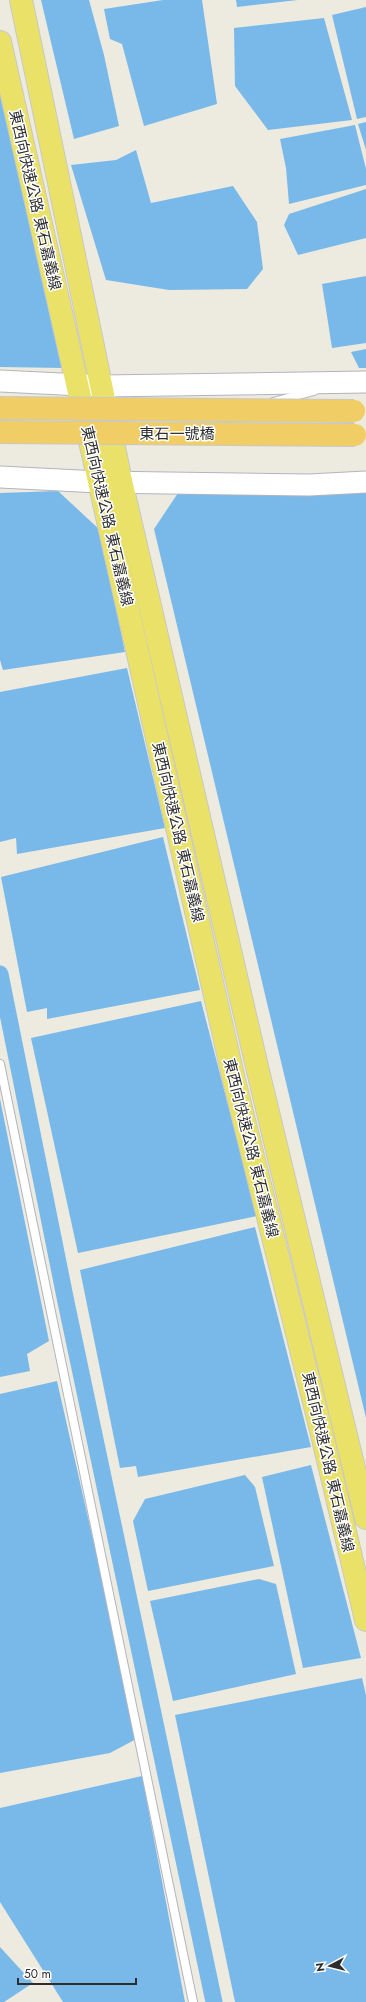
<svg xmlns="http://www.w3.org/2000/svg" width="366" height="2002" font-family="Jost,'Noto Sans TC',sans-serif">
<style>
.water{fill:#79b9e9}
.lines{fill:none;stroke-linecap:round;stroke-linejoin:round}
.canal{stroke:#79b9e9;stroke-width:17}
.service-casing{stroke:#b3b4bf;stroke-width:10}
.tertiary-casing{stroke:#b3b4bf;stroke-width:23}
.primary-casing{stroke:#c8c8c8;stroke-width:24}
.service{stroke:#fff;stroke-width:8}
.tertiary{stroke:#fff;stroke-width:21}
.primary{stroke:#eae268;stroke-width:22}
.trunk-bridge-casing{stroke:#c8c8c8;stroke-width:24;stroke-linecap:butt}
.trunk-bridge{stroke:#f0ce65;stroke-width:22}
.labels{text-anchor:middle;stroke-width:3;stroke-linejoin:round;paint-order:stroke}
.street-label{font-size:15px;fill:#2d2d2d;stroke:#fff}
</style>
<rect width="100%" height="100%" fill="#edeae0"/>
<!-- water -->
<g class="water">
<polygon points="41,0 89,0 104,55 119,126 74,139"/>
<polygon points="163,0 202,0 217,104 144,126 122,44 110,39 104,9"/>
<polygon points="236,0 298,0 237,7"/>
<polygon points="366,7 366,117 357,119 332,15"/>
<polygon points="324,18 352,120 268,130 235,86 234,28"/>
<polygon points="0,57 64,368 0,367"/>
<polygon points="366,122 366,150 358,124"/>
<polygon points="355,125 366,169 366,185 289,204 286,168 280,139"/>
<polygon points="136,150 151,203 233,186 257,222 263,269 247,289 169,290 106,280 71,165 116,160"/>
<polygon points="366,189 366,238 298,255 284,225 289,214"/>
<polygon points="366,276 366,343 332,348 322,284"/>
<polygon points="366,349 366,368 359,368 351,352"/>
<polygon points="366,483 366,1418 154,529 184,484"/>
<polygon points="58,491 101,531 125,652 3,670 0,660 0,493"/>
<polygon points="127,668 165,828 17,854 16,838 0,842 0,692"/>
<polygon points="163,837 200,990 47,1019 47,1008 27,1012 1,877"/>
<polygon points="201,1001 257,1216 78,1253 31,1038"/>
<polygon points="0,1099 49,1341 27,1354 30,1371 0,1377"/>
<polygon points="255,1227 311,1447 138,1477 136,1466 120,1468 80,1270"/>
<polygon points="57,1381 138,1738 110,1753 0,1773 0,1394"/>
<polygon points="311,1465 361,1658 303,1668 262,1477"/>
<polygon points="245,1475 255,1487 274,1566 148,1591 133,1521 145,1499"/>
<polygon points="259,1579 276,1584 296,1674 173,1701 150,1601"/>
<polygon points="362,1678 366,1695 366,2002 235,2002 175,1715"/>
<polygon points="142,1776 185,2002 63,2002 0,1902 0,1808"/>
<polygon points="0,1947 33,1983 4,2002 0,2002"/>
</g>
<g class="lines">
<!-- canal -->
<polyline class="canal" points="0,974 66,1302 214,2002"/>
<!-- service casing -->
<g class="service-casing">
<g id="service">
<polyline points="273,402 314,391"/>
<polyline points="0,1064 193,2002"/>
</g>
</g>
<!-- tertiary casing -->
<g class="tertiary-casing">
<g id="tertiary">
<polyline points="0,381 102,386 366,382"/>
<polyline points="0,477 99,482 309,485 366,482"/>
</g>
</g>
<!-- primary casing -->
<g class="primary-casing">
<g id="primary">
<polyline points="21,0 121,481 258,1071 366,1518"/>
<polyline points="0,42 234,1080 319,1422 366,1620"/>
</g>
</g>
<!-- service -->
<use href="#service" class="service"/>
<!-- tertiary -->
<use href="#tertiary" class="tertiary"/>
<!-- primary -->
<use href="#primary" class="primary"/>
<!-- trunk-bridge casing -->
<g class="trunk-bridge-casing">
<g id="trunk-bridge">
<polyline points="0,408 354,411"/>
<polyline points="0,432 355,435"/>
</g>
</g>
<!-- trunk-bridge -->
<use href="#trunk-bridge" class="trunk-bridge"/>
</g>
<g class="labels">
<!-- street labels -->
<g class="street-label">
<text transform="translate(35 200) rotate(77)" y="5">東西向快速公路 東石嘉義線</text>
<text x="177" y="439">東石一號橋</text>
<text transform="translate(107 516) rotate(77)" y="5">東西向快速公路 東石嘉義線</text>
<text transform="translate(178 832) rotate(77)" y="5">東西向快速公路 東石嘉義線</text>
<text transform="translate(251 1148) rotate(76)" y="5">東西向快速公路 東石嘉義線</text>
<text transform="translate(328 1462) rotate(77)" y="5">東西向快速公路 東石嘉義線</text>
</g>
</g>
<!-- north arrow -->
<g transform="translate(330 1966) rotate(263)" stroke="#ffffff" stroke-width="3" paint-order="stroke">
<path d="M0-3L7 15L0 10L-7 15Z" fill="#2d2d2d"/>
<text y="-6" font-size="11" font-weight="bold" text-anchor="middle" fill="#2d2d2d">N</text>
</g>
<!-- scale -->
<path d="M18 1978v6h118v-6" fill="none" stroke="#2d2d2d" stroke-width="2"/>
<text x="24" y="1978" font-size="12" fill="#2d2d2d" stroke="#ffffff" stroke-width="3" paint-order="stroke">50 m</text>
</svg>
